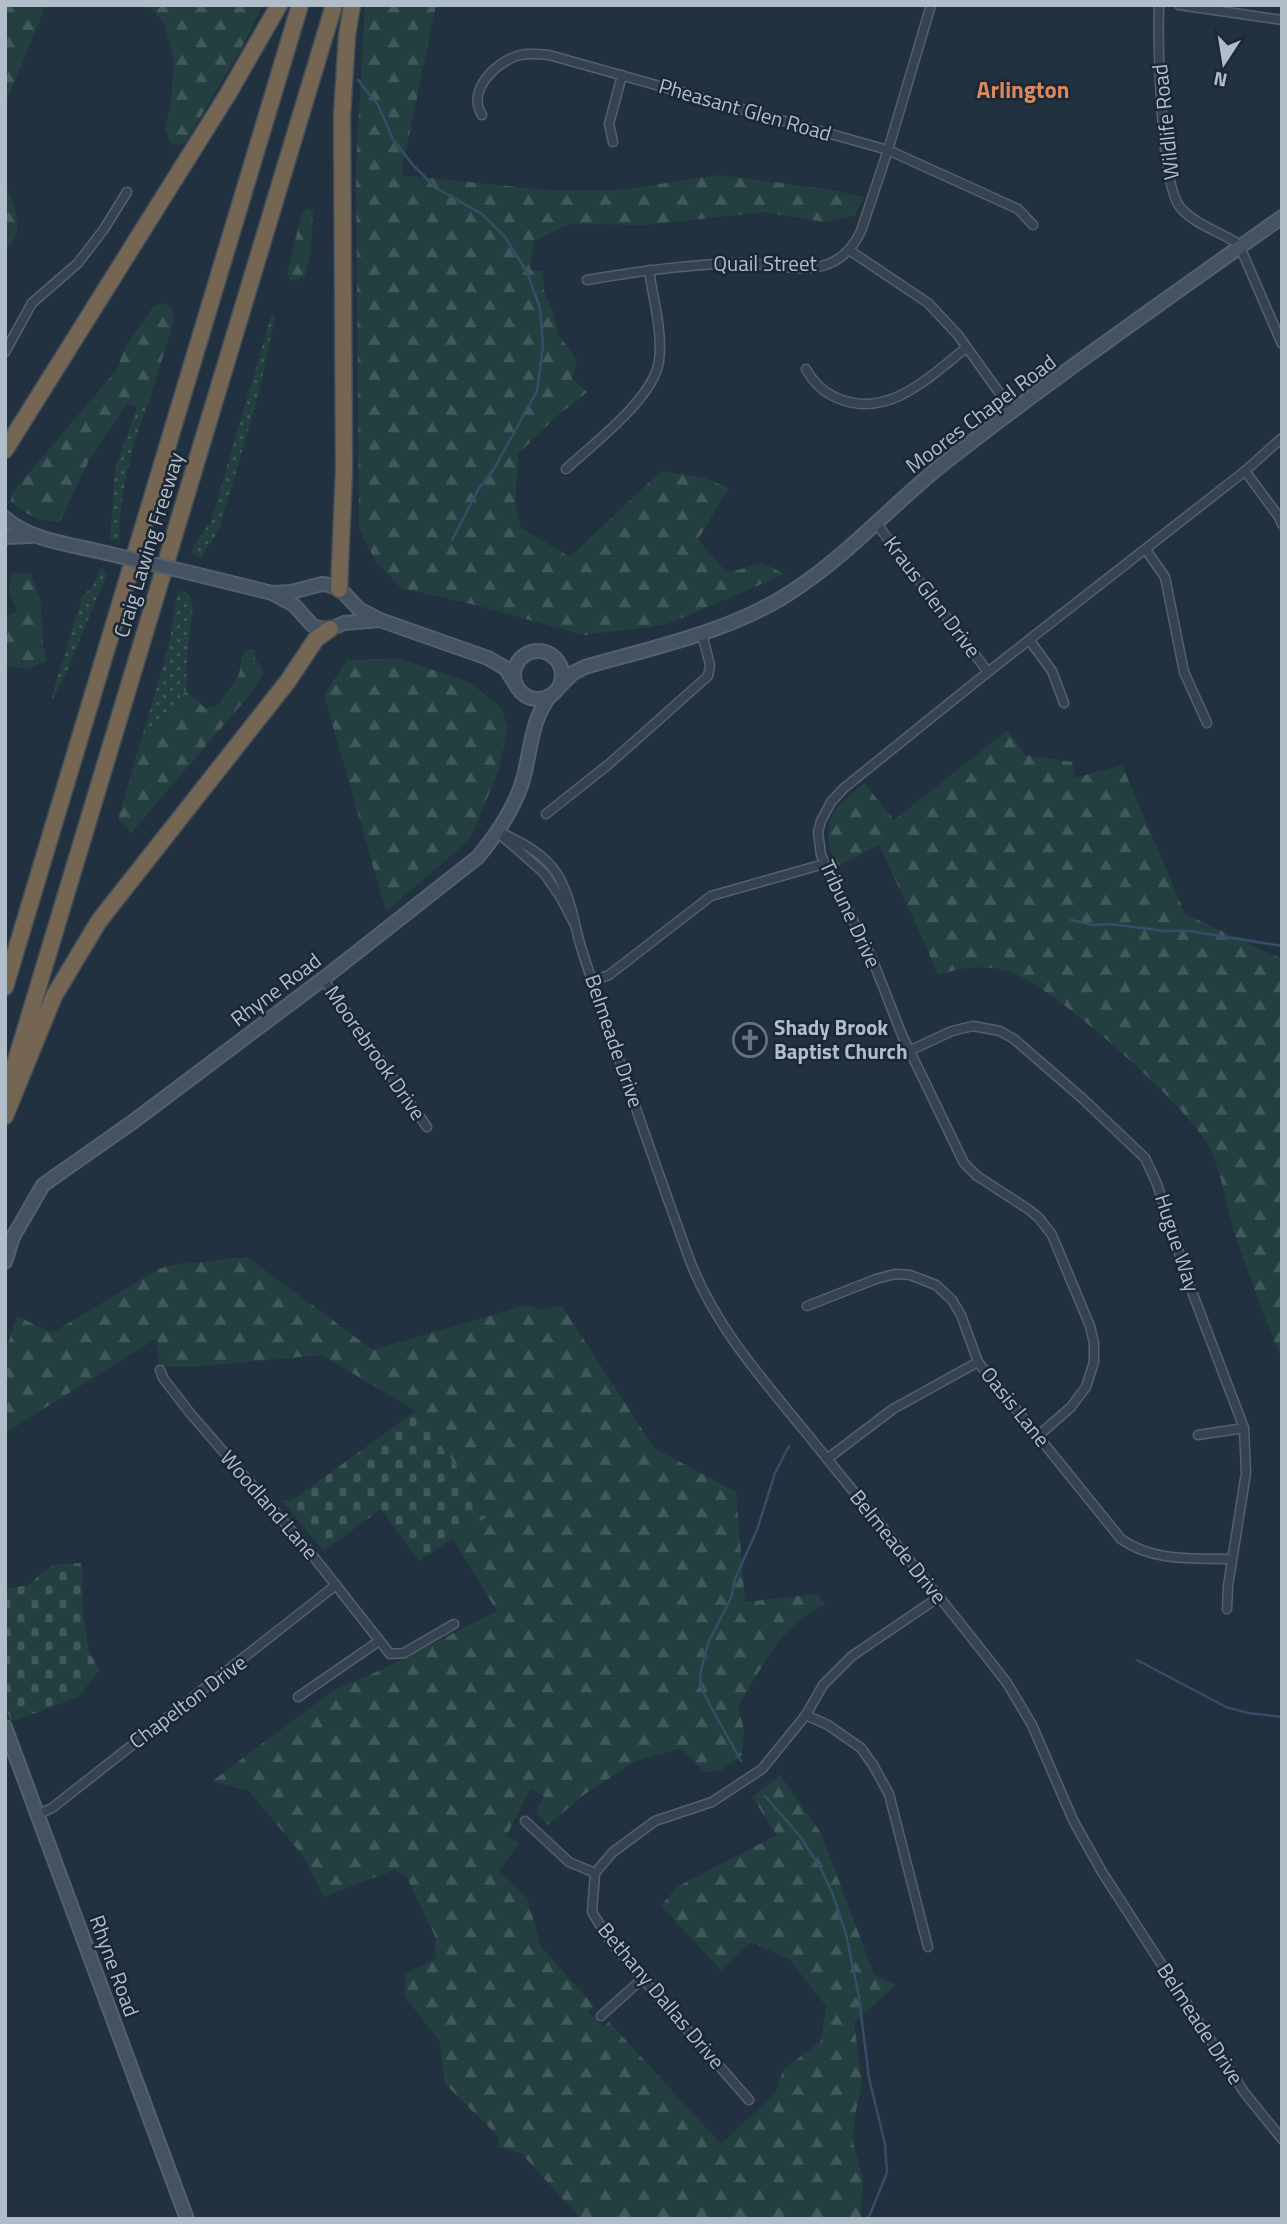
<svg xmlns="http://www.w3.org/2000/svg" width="1287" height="2224" font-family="'Titillium Web',sans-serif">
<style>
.grass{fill:url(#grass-dots)}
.forest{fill:url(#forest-firs)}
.cemetery{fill:url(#cemetery-stones)}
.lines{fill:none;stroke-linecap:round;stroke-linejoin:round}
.stream{stroke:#354e67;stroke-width:2.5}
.street-casing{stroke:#54606d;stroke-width:11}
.secondary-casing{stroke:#54606d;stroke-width:16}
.highway-casing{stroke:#414d5a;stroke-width:19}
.street{stroke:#36424f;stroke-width:8}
.secondary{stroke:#445262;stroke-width:12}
.highway{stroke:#756553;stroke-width:16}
.secondary-bridge-casing{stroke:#54606d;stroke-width:16;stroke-linecap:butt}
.secondary-bridge{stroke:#445262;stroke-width:12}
.labels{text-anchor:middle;stroke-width:5;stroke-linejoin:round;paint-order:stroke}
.street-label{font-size:21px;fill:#b2bdca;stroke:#1b2734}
.poi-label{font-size:21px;font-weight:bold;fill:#b2bdca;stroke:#1b2734;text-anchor:start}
.neighbourhood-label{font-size:23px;font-weight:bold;fill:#db895c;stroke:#1b2734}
</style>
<defs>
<pattern id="grass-dots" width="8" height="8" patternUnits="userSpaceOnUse" patternTransform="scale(1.75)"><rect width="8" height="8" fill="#243f40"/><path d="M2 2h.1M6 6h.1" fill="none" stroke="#41595a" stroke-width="1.8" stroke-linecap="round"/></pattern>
<pattern id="forest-firs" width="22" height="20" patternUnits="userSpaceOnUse" patternTransform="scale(1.75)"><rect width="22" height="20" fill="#243f40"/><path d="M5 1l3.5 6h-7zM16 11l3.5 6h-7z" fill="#41595a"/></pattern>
<pattern id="cemetery-stones" width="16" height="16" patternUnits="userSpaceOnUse" patternTransform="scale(1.75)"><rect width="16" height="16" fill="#243f40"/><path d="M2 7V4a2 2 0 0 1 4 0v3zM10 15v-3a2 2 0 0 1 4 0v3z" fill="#41595a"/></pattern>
</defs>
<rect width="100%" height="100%" fill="#22313f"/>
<!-- grass -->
<g class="grass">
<polygon points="272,313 275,317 258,397 219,530 201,558 191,554 195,544 211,521"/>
<path d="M149 402C131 446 120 492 119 540L110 539 115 469 137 407Z"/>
<polygon points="103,568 107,574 65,676 52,700 55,685 82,597 95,583 99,569"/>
<path d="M179 590 189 594 193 606 187 657 186 691 141 740C151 706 162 672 170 638 173 626 175 597 179 590Z"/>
</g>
<!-- forest -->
<g class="forest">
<polygon points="5,5 43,5 41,18 5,104"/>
<polygon points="148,5 263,5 242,47 185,143 177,145 170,142 165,129 171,102 174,60 164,23"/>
<polygon points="365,5 436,5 401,175 546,190 620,190 719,175 827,189 864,197 854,216 824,222 764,212 644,225 570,224 534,241 530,269 543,271 544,291 553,312 558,334 577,360 572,379 587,392 558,415 518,454 515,503 521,528 570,557 661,471 705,478 729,488 698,539 727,573 762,563 785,574 665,625 584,635 471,604 401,588 376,562 359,529 356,164"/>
<path d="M5 181C11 202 30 234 5 248Z"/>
<polygon points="307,208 313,211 311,250 305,276 297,281 290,280 287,274 302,212"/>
<path d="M166 303 172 308 174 320 149 402 137 407 127 404 89 460 60 522C40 522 25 515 11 501L12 493 117 369 125 347 154 306Z"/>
<polygon points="11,573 31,573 41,604 43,645 47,661 28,669 5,666 5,618 17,611 9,591"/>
<polygon points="248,649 255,650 255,660 260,665 263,674 252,692 131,833 118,819 141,740 186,691 205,708 218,705 239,675 242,656"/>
<polygon points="401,659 471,683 502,709 508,728 498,772 470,839 386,912 324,695 347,660"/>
<path d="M1008 730 1025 755 1072 762 1075 778 1122 765 1185 914 1282 959V1361C1266 1320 1250 1279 1236 1237 1226 1209 1223 1177 1211 1150 1193 1110 1052 985 1010 972 985 964 962 967 938 975L922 937 879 845 836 867C820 821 829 812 864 783L894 820Z"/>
<path d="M247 1257 373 1350 526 1305 541 1310 562 1306 654 1448 736 1492 745 1602 817 1594 825 1604C817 1609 808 1613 801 1619 774 1641 756 1677 738 1706L744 1730 742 1755 721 1770 705 1772 680 1748 634 1762 585 1794 548 1825 535 1813 544 1796 530 1789 507 1835 519 1844 499 1870 528 1899 541 1947 594 2006 588 2011 603 2027 609 2022 721 2144 776 2092 783 2070 821 2041 826 2006 789 1959 750 1942 722 1971 661 1906 677 1887 777 1835 752 1797 780 1775 821 1833 874 1974 896 1985 854 2023 862 2083 855 2115 853 2143 863 2179 861 2219H581L522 2154 498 2147V2136L445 2084 439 2040 404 1996 406 1974 436 1958 435 1936 406 1876 394 1870 324 1897 304 1857 248 1790 211 1782 334 1690 381 1670 497 1611 453 1539 491 1513 416 1411 322 1355 190 1367 159 1366 157 1338 5 1433V1353L17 1316 52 1333 159 1269 172 1265Z"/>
</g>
<!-- cemetery -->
<g class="cemetery">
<polygon points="416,1411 491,1514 419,1561 381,1509 324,1551 281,1500 291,1501"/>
<polygon points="82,1563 83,1612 89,1652 100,1670 78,1697 11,1722 5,1705 5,1589 28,1585 52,1565"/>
</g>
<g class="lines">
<!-- stream -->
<g class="stream">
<polyline points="358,80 378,105 393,139 412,164 436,188 482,214 505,237 527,272 540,308 543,346 537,391 495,467 478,490 452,540"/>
<polyline points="1071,920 1094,925 1110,924 1165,931 1189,931 1282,946"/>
<polyline points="1137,1660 1226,1707 1248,1713 1282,1717"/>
<polyline points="741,1761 710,1705 700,1684 701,1671 708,1643 731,1598 735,1579 757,1530 775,1473 789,1446"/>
<polyline points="765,1796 800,1836 821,1869 833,1895 846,1934 859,1997 869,2078 885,2144 887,2173 868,2219"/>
</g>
<!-- street casing -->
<g class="street-casing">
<g id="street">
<path d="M1159 5C1158 41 1160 182 1180 207 1193 223 1217 231 1234 241L1240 247 1282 344"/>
<polyline points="1179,5 1282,20"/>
<path d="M482 115C466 90 497 61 520 55 529 53 539 54 549 55L888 150 1018 209 1033 225"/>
<polyline points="613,142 609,124 622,75"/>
<polyline points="849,250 928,303 958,335 1013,412"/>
<path d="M587 280C639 271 689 264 742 263 767 263 797 272 822 266 841 261 853 248 861 231L888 150 931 5"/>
<polyline points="5,352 32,303 78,263 104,229 127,192"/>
<path d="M806 369C813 382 823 392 837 398 888 420 929 377 966 348"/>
<path d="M566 469C594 443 654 398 659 361 663 332 653 299 649 270"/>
<polyline points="1245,471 1279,517 1282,524"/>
<polyline points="876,523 988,672"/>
<polyline points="1146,550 1165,577 1184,672 1207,723"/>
<polyline points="1030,641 1052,671 1064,703"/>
<polyline points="546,814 609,764 708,676 710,665 702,634"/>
<path d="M498 831C520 842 543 852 557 874 567 890 572 909 576 928 580 947 587 966 593 983 624 1075 656 1167 689 1258 715 1328 766 1383 812 1440 877 1521 944 1601 1007 1683L1032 1725 1073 1820 1102 1872 1244 2092 1282 2139"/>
<polyline points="502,836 544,873 561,898 575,925"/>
<polyline points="323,979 427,1127"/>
<polyline points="593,981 609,975 711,896 824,864"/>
<polyline points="911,1050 952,1031 973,1026 1000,1031 1014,1039 1083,1099 1145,1158 1157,1184 1188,1281 1244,1428 1246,1473 1228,1586 1227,1609"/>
<path d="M807 1306 876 1279 895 1274 910 1275 936 1285 952 1300 961 1315 978 1362 1121 1539C1153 1562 1194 1558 1232 1559"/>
<polyline points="160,1370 163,1378 190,1413 309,1551 390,1654 404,1653 454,1624"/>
<polyline points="1039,1435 1071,1407 1086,1387 1094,1362 1094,1343 1090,1326 1052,1235 1039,1218 1028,1209 977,1176 964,1163 902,1035 873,961 821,855 818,832 821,821 831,802 844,788 988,672 1245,471 1282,438"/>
<polyline points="1198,1435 1244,1428"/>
<polyline points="827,1459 893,1409 978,1362"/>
<polyline points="298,1697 379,1641"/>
<polyline points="806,1715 828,1725 861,1748 873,1765 889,1794 928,1947"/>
<polyline points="37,1815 52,1808 336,1585"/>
<polyline points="525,1821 569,1862 595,1873"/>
<polyline points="601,2016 641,1980"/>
<polyline points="749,2100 612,1944 592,1912 595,1873 613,1852 655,1821 712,1802 762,1769 806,1715 823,1685 852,1656 939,1597"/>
</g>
</g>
<!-- secondary casing -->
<g class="secondary-casing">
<g id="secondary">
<path d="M5 518C30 541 75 545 106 553"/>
<polyline points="5,537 31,536"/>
<polyline points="195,574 272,593 294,605 312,625 319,628 330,629 344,623 379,620"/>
<polyline points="272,593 291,592 322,584 330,585 344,593 359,609 380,620 488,658 505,668 516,685"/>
<circle cx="538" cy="675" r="24"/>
<path d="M561 685 573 673 585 667C651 648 720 634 780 599 841 563 888 508 943 464 1053 378 1168 298 1282 217"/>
<path d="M5 1262 13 1237 43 1185 134 1121 323 979 478 857C496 835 513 811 522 783 531 754 530 721 550 696"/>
<polyline points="5,1727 187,2219"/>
</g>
</g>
<!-- highway casing -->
<g class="highway-casing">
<g id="highway">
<polyline points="5,450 228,94 279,5"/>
<polyline points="339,589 344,471 342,115 347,36 352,5"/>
<polyline points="5,987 300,5"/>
<polyline points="5,1097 334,5"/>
<polyline points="5,1116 54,996 99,921 288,681 316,639 330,629"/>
</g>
</g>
<!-- street -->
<use href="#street" class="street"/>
<!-- secondary -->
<use href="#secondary" class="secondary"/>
<!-- highway -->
<use href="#highway" class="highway"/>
<!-- secondary-bridge casing -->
<g class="secondary-bridge-casing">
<polyline id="secondary-bridge" points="106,553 195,574"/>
</g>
<!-- secondary-bridge -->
<use href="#secondary-bridge" class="secondary-bridge"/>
</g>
<!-- icons -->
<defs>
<g id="church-ring" transform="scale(1.75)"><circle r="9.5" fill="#1b2734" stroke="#6b7280" stroke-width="1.5"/><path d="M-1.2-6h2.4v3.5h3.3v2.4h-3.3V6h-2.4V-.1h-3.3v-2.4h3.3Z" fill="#6b7280"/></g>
</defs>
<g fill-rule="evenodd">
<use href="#church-ring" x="750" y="1040"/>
</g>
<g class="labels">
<!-- street labels -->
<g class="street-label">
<text transform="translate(745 110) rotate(16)" y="7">Pheasant Glen Road</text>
<text transform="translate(1166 122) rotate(-96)" y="7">Wildlife Road</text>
<text x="765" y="271">Quail Street</text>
<text transform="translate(981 414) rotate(-37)" y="7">Moores Chapel Road</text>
<text transform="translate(149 545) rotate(-73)" y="7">Craig Lawing Freeway</text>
<text transform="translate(932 597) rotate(53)" y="7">Kraus Glen Drive</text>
<text transform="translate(850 914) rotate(65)" y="7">Tribune Drive</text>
<text transform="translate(276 990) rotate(-37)" y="7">Rhyne Road</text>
<text transform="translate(614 1041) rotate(71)" y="7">Belmeade Drive</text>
<text transform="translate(375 1053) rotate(55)" y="7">Moorebrook Drive</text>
<text transform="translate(1177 1243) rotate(72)" y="7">Hugue Way</text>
<text transform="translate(1015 1407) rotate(51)" y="7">Oasis Lane</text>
<text transform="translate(269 1505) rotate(49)" y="7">Woodland Lane</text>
<text transform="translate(898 1547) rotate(51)" y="7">Belmeade Drive</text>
<text transform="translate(188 1702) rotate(-37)" y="7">Chapelton Drive</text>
<text transform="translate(114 1966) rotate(70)" y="7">Rhyne Road</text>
<text transform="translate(661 1996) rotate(50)" y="7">Bethany Dallas Drive</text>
<text transform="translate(1200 2024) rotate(57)" y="7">Belmeade Drive</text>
</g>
<!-- poi labels -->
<g class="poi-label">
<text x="774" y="1035">Shady Brook<tspan x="774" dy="24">Baptist Church</tspan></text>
</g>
<!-- neighbourhood labels -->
<g class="neighbourhood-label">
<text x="1023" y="98">Arlington</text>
</g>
</g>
<!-- border -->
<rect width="1287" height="2224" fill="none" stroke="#b2bdca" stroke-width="14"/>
<!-- north arrow -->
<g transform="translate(1224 63) rotate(192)" stroke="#1b2734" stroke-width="5" paint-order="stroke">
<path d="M0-5L12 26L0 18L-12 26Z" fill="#b2bdca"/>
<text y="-10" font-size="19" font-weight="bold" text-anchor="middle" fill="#b2bdca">N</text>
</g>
</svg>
